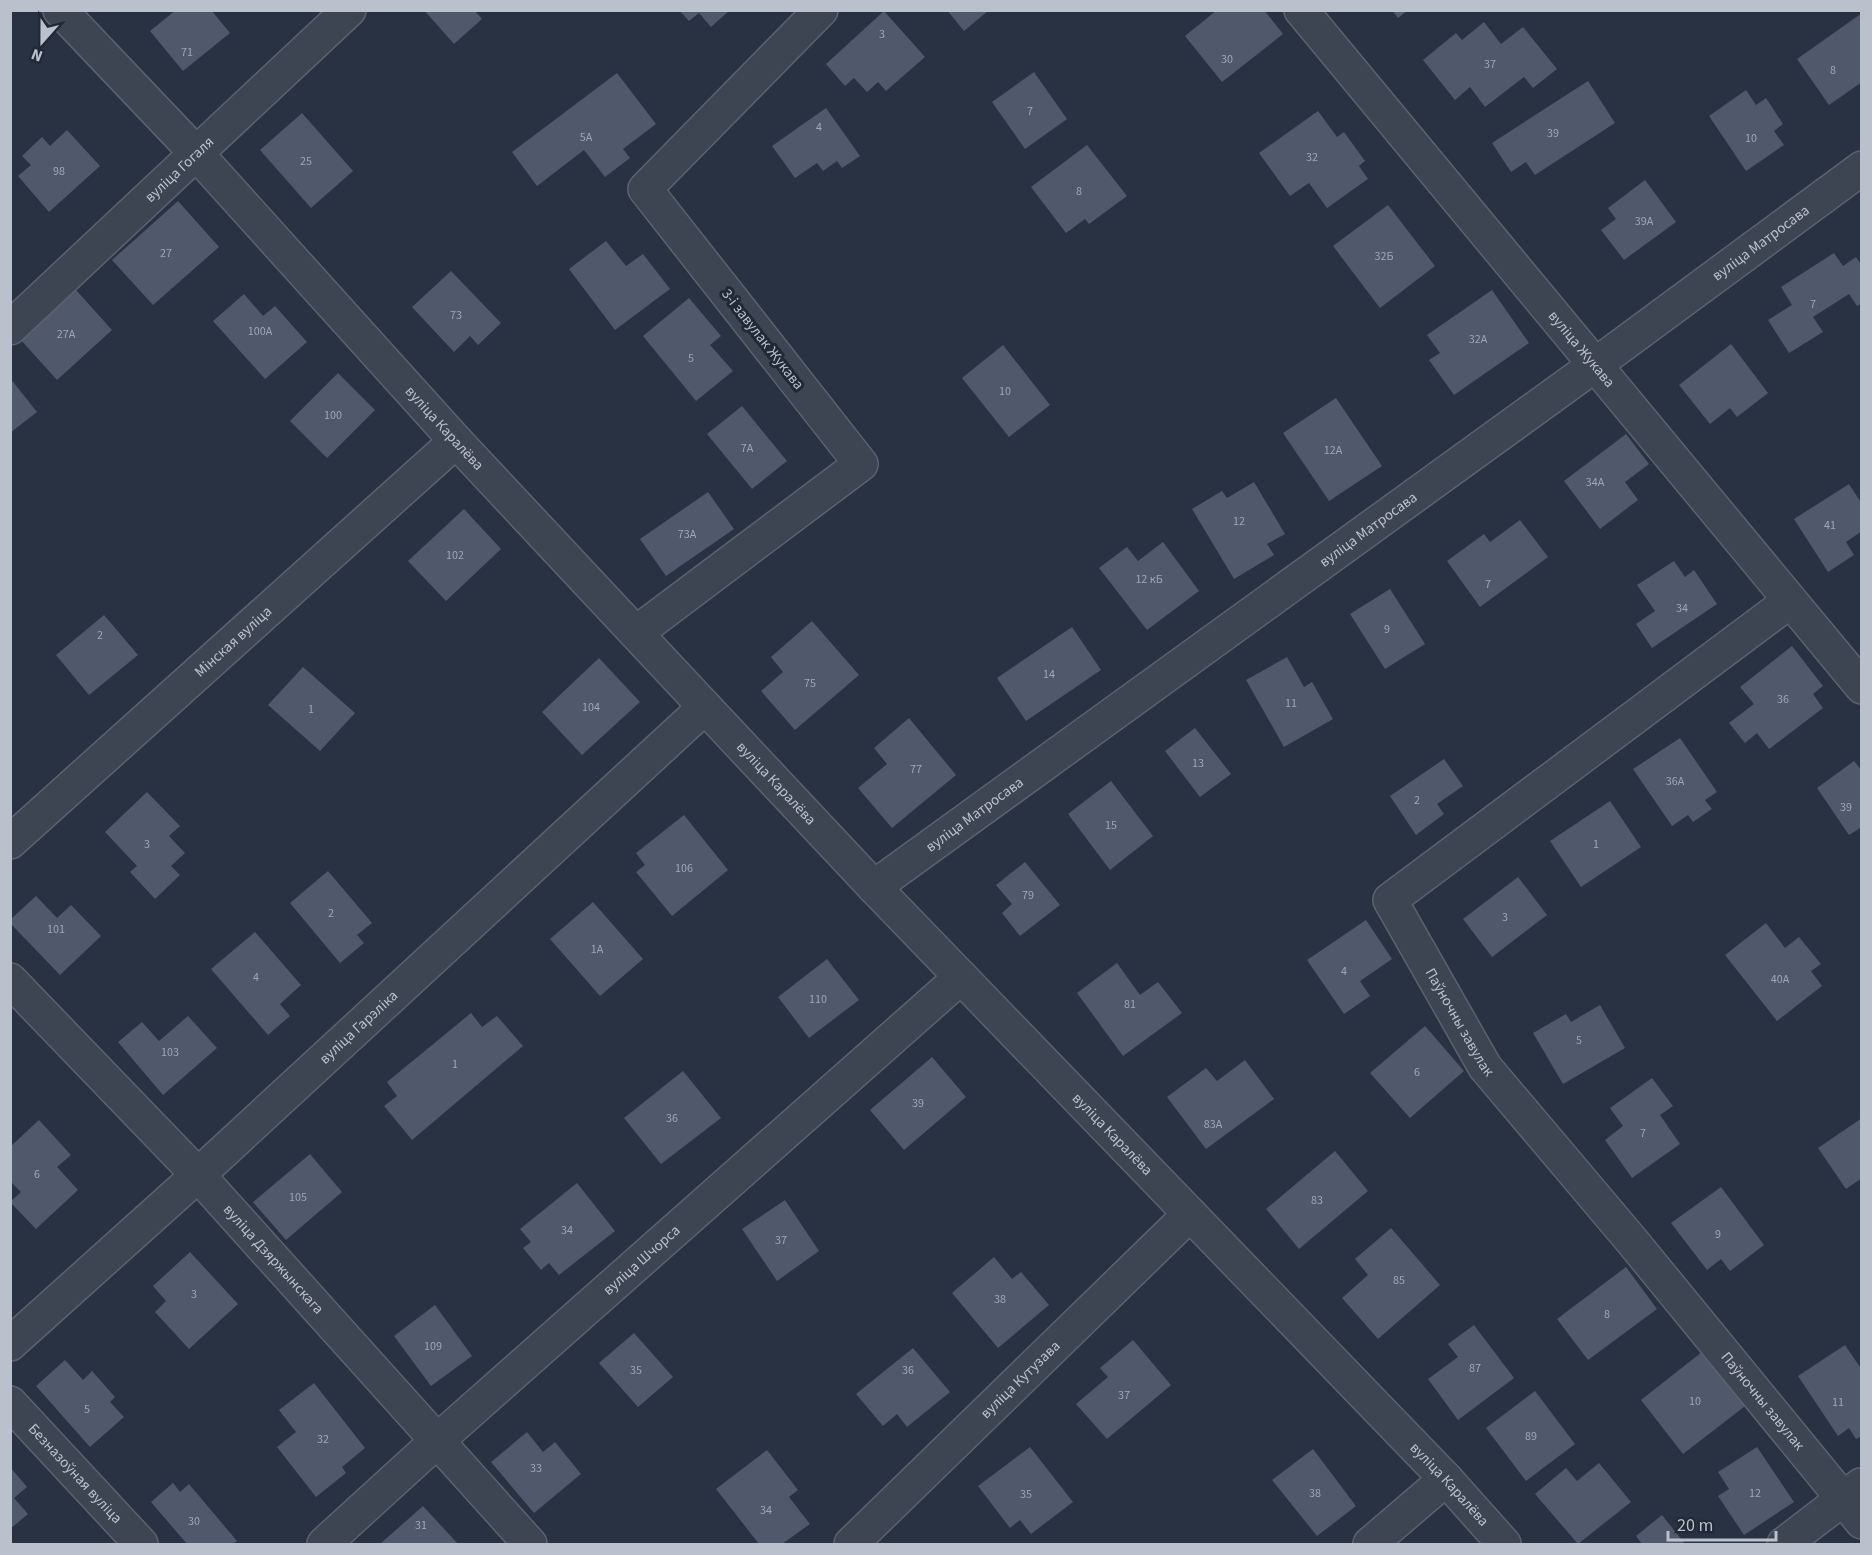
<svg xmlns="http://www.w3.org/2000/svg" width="1872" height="1555" font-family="'Source Sans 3',sans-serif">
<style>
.building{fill:#4f596b}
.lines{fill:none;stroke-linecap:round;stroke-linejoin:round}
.minor-casing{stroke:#5b626f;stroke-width:36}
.minor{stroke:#3d4552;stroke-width:33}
.labels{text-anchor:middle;stroke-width:6;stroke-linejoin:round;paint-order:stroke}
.number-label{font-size:12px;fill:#9fa6b4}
.street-label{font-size:15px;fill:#bac0cc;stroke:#212937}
</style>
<rect width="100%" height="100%" fill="#283242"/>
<!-- building -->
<g class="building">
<polygon points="176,10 211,10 230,33 183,71 150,31"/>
<polygon points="424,10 474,10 482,19 454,44"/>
<polygon points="679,10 730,10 711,27 699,13 689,21"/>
<polygon points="947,10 989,10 964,31"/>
<polygon points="1217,10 1264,10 1283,34 1222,82 1185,36"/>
<polygon points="1392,10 1408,10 1398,18"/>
<polygon points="884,11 925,57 886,91 878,82 867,92 854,78 845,86 826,64"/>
<polygon points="1862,13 1862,82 1829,105 1797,59"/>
<polygon points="1484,22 1501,44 1523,27 1557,69 1533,88 1524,77 1485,107 1470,87 1455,100 1423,60 1456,33 1462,40"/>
<polygon points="1034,72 1067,119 1025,149 992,102"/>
<polygon points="617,73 656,124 623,149 630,158 605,177 584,150 537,186 512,152"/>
<polygon points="1588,81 1615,123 1535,175 1526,162 1511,172 1492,143"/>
<polygon points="1746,90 1756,105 1766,98 1783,124 1774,131 1784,145 1746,171 1709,116"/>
<polygon points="826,108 860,156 842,168 837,161 823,171 817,163 795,178 772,146"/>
<polygon points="1318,111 1337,137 1344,132 1365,161 1359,166 1368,179 1327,208 1309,183 1290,196 1259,153"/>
<polygon points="302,113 353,171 311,208 260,150"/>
<polygon points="67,130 100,166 49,212 18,176 31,165 22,156 42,137 50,146"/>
<polygon points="1087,145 1127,196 1089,224 1085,219 1066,233 1031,187"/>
<polygon points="1645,180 1676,222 1624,260 1601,230 1616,219 1608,208"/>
<polygon points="178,201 219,247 153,305 112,260"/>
<polygon points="1388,205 1435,266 1380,308 1333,246"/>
<polygon points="606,241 626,266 643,254 670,289 615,330 569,269"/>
<polygon points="1834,253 1843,266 1856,257 1862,266 1862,303 1857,306 1849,294 1813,317 1823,332 1789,353 1768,320 1792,305 1781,287"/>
<polygon points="451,271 501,323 478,345 470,336 454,352 412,307"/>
<polygon points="76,290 112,330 57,380 20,339"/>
<polygon points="1492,290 1529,343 1454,395 1429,360 1440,353 1427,335"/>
<polygon points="244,294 263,316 275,306 307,342 265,379 213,321"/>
<polygon points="689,298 721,336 710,345 733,371 696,401 643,336"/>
<polygon points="1731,344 1768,393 1737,417 1730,408 1710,424 1679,385"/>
<polygon points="1003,345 1050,405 1009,437 962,378"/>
<polygon points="338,373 375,410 327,458 290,421"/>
<polygon points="10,378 37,412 10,433"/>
<polygon points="1336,398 1382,466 1329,501 1283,433"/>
<polygon points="742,406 787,461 752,489 707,434"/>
<polygon points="1626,434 1649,464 1625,482 1638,500 1600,529 1564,481"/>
<polygon points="1254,482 1285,534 1267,544 1274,555 1234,579 1192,509 1222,491 1227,498"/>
<polygon points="1849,484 1862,504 1862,531 1846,542 1854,555 1828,572 1794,519"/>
<polygon points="708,492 734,529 666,576 640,539"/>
<polygon points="464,509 501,549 446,601 408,561"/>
<polygon points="1520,520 1548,557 1480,607 1447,561 1484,534 1490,542"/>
<polygon points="1163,542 1199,591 1147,630 1099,568 1127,547 1138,561"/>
<polygon points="1674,561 1685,577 1694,570 1717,604 1652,648 1636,624 1655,611 1637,585"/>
<polygon points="1390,589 1425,644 1385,669 1350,614"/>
<polygon points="104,615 138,655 89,695 56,655"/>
<polygon points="812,621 859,675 795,730 761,691 783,672 771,657"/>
<polygon points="1072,627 1101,670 1026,721 997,678"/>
<polygon points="1792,646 1823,686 1813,694 1823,708 1769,749 1757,733 1745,743 1729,723 1754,704 1740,687"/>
<polygon points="1287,657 1304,687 1312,682 1333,719 1284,747 1246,680"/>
<polygon points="599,658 640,702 582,755 542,712"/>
<polygon points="303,667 355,713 320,751 268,705"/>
<polygon points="909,718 956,775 892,828 858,788 887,764 874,748"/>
<polygon points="1195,728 1231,774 1200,797 1165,751"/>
<polygon points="1680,738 1717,792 1705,800 1712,809 1693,822 1688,815 1672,826 1633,769"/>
<polygon points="1444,759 1463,786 1437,804 1444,814 1416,835 1390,796"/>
<polygon points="1854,761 1862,771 1862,827 1849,835 1817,788"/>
<polygon points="1111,781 1153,836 1110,870 1068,814"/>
<polygon points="147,792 180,826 169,836 185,853 171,866 180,875 155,899 130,872 137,866 105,832"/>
<polygon points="1610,801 1641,847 1581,887 1550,841"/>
<polygon points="684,815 728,870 672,916 636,872 645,865 636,853"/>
<polygon points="1025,862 1060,905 1020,936 1002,913 1012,904 996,885"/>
<polygon points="328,871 372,923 357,935 364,943 340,963 290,903"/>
<polygon points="1518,877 1547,915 1492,957 1463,919"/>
<polygon points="36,896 57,918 71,905 101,936 60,975 10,923 10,920"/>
<polygon points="593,902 643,959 600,996 550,939"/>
<polygon points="1366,920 1392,959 1360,981 1370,996 1344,1014 1307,960"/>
<polygon points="1766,923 1785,948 1799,937 1821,964 1811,971 1822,986 1777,1021 1725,955"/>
<polygon points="255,932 301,985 280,1004 290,1016 268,1035 211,969"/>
<polygon points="827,959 859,1000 809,1038 778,997"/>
<polygon points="1117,963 1140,995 1158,982 1182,1013 1123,1056 1077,993"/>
<polygon points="1600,1005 1625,1048 1563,1084 1533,1033 1566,1014 1571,1022"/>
<polygon points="471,1013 482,1027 497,1016 523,1046 412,1140 384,1106 397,1096 387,1082"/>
<polygon points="188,1016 217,1048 163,1095 118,1042 142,1022 159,1041"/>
<polygon points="1425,1026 1464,1071 1410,1118 1370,1073"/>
<polygon points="932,1057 966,1097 904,1150 870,1110"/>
<polygon points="1245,1060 1274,1099 1206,1149 1167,1097 1206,1068 1217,1081"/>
<polygon points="683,1071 721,1118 661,1164 624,1118"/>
<polygon points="1652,1078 1673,1106 1660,1115 1680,1144 1632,1178 1605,1140 1623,1126 1610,1108"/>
<polygon points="1862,1118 1862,1178 1846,1189 1818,1148"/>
<polygon points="39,1120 71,1155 57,1167 78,1190 36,1229 10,1202 21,1192 10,1181 10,1147"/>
<polygon points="1335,1151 1368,1191 1299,1249 1266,1209"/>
<polygon points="310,1154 342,1192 286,1240 253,1202"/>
<polygon points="577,1183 615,1231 559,1275 549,1263 541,1270 523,1248 531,1242 520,1229"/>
<polygon points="1721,1187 1764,1245 1730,1271 1721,1259 1707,1270 1671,1223"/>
<polygon points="785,1200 819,1251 777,1281 742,1229"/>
<polygon points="1391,1228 1440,1285 1378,1339 1342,1298 1368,1275 1355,1259"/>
<polygon points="190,1252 238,1304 189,1349 155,1312 166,1301 153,1286"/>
<polygon points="994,1257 1012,1279 1021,1272 1049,1305 998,1348 952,1293"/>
<polygon points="1626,1267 1657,1309 1588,1360 1557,1319"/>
<polygon points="435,1305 472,1356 431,1386 394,1336"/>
<polygon points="1474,1325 1514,1378 1458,1420 1428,1379 1458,1357 1448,1344"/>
<polygon points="634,1333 673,1377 638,1407 599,1363"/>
<polygon points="1133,1340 1171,1385 1107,1439 1076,1404 1108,1377 1100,1368"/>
<polygon points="1845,1345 1862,1370 1862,1436 1856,1439 1849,1428 1838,1436 1798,1376"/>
<polygon points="913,1348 950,1392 907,1427 897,1414 883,1426 856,1394"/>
<polygon points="1707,1348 1749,1403 1683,1454 1641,1400"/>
<polygon points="65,1360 83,1380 92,1371 115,1397 110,1402 124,1417 90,1447 36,1386"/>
<polygon points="314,1383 365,1448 342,1467 346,1473 316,1497 277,1447 296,1432 279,1410"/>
<polygon points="1535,1391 1575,1444 1526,1481 1486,1428"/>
<polygon points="527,1432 543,1452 555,1442 581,1474 534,1513 491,1462"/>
<polygon points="1030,1447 1073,1502 1031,1534 1020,1520 1010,1528 978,1486"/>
<polygon points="1757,1447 1794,1502 1744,1535 1718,1496 1729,1489 1718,1472"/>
<polygon points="1313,1449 1356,1506 1317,1536 1272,1480"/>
<polygon points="767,1450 798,1490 789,1497 810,1524 782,1544 759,1544 716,1489"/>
<polygon points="1599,1463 1631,1502 1578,1544 1535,1494 1566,1468 1577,1481"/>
<polygon points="10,1467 27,1487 14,1498 28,1514 10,1529"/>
<polygon points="173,1483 180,1492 189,1484 237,1541 232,1544 187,1544 151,1502"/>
<polygon points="423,1506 458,1544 380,1544"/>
<polygon points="1662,1515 1685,1544 1642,1544 1636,1536"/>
</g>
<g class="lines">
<!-- minor casing -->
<g class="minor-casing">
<g id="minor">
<path id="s1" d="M60 10 196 153 456 441 705 707 874 887 1446 1479 1504 1544"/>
<path id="s2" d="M1301 10 1862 687"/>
<path id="s3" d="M10 328 349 10"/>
<path id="s4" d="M1790 601 1390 900 1485 1067 1632 1241 1862 1522"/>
<polyline points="636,633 861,464 645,189 821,10"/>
<path id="s5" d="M10 842 456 441"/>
<path id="s6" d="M874 887 1595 365 1862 168"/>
<path id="s7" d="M10 980 198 1175 530 1544"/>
<path id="s8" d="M10 1344 198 1175 705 707"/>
<path id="s9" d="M10 1403 141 1544"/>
<path id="s10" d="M324 1544 438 1440 961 977"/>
<path id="s11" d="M851 1544 1190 1214"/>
<polyline points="1370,1544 1446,1479"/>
<polyline points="1784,1544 1861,1485"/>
</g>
</g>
<!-- minor -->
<use href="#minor" class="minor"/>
</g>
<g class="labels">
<!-- number labels -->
<g class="number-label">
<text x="882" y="38">3</text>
<text x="187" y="56">71</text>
<text x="1227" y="63">30</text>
<text x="1490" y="68">37</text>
<text x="1833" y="74">8</text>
<text x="1030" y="115">7</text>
<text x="819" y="131">4</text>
<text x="1553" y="137">39</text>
<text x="586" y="141">5А</text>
<text x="1751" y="142">10</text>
<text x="1312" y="161">32</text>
<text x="306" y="165">25</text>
<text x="59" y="175">98</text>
<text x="1079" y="195">8</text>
<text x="1644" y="225">39А</text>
<text x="166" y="257">27</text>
<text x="1384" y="260">32Б</text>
<text x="1813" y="308">7</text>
<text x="456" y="319">73</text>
<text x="260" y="335">100А</text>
<text x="66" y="338">27А</text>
<text x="1478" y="343">32А</text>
<text x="691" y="362">5</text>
<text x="1005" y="395">10</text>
<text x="333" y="419">100</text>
<text x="747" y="452">7А</text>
<text x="1333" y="454">12А</text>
<text x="1595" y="486">34А</text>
<text x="1239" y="525">12</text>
<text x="1830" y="529">41</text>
<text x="687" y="538">73А</text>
<text x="455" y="559">102</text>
<text x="1149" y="583">12 кБ</text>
<text x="1488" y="588">7</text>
<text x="1682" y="612">34</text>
<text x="1387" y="633">9</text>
<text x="100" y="639">2</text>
<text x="1049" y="678">14</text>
<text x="810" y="687">75</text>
<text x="1783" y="703">36</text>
<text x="1291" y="707">11</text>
<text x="591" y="711">104</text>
<text x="311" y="713">1</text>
<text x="1198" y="767">13</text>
<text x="916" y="773">77</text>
<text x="1675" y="785">36А</text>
<text x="1417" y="804">2</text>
<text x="1846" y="811">39</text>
<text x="1111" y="829">15</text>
<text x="147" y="848">3</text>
<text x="1596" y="848">1</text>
<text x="684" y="872">106</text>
<text x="1028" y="899">79</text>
<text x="331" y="917">2</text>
<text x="1505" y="921">3</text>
<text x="56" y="933">101</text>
<text x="597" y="953">1А</text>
<text x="1344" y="975">4</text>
<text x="256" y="981">4</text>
<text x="1780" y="983">40А</text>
<text x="818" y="1003">110</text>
<text x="1130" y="1008">81</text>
<text x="1579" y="1044">5</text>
<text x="170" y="1056">103</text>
<text x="455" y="1068">1</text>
<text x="1417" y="1076">6</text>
<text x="918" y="1107">39</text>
<text x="672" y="1122">36</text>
<text x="1213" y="1128">83А</text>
<text x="1643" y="1137">7</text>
<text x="37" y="1178">6</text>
<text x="298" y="1201">105</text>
<text x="1317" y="1204">83</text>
<text x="567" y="1234">34</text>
<text x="1718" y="1238">9</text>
<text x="781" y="1244">37</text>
<text x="1399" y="1284">85</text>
<text x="194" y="1298">3</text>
<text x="1000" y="1303">38</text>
<text x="1607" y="1318">8</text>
<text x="433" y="1350">109</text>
<text x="1475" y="1372">87</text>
<text x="636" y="1374">35</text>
<text x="908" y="1374">36</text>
<text x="1124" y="1399">37</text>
<text x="1695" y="1405">10</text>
<text x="1838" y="1406">11</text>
<text x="87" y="1413">5</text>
<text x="1531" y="1440">89</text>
<text x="323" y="1443">32</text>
<text x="536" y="1472">33</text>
<text x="1315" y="1497">38</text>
<text x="1755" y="1497">12</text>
<text x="1026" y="1498">35</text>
<text x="766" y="1514">34</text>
<text x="194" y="1525">30</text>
<text x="421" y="1529">31</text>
</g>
<!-- street labels -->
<g class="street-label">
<text dy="5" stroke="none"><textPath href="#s3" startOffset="232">вуліца Гогаля</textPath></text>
<text dy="5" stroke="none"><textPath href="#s6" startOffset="1096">вуліца Матросава</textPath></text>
<text transform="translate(763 339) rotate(52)" y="5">3-і завулак Жукава</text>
<text dy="5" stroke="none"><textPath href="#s2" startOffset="440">вуліца Жукава</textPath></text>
<text dy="5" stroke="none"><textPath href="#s1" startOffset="568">вуліца Каралёва</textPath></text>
<text dy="5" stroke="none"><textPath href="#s6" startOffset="610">вуліца Матросава</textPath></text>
<text dy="5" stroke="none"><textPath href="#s5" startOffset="300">Мінская вуліца</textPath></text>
<text dy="5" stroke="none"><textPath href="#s1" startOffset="1054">вуліца Каралёва</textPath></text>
<text dy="5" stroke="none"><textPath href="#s6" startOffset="124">вуліца Матросава</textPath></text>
<text dy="5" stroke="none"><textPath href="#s4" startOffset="640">Паўночны завулак</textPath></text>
<text dy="5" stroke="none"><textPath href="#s8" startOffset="471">вуліца Гарэліка</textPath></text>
<text dy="5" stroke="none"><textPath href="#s1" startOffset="1540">вуліца Каралёва</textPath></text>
<text dy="5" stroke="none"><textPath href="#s7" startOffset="384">вуліца Дзяржынскага</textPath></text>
<text dy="5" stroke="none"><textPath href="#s10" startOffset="426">вуліца Шчорса</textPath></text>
<text dy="5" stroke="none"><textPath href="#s11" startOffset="236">вуліца Кутузава</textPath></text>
<text dy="5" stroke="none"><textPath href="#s4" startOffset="1126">Паўночны завулак</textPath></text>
<text dy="5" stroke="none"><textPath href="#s9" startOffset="96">Безназоўная вуліца</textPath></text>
<text dy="5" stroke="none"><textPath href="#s1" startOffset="2026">вуліца Каралёва</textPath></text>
</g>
</g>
<!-- border -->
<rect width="1872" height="1555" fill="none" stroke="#bac0cc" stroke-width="24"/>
<!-- north arrow -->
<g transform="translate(42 42) rotate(201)" stroke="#212937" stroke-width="4.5" paint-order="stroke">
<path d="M0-4.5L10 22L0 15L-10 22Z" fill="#bac0cc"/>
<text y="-9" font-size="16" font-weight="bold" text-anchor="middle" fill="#bac0cc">N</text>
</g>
<!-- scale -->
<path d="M1668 1531v9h108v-9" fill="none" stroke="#bac0cc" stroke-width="3"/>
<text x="1677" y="1531" font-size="18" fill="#bac0cc" stroke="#212937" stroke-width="4.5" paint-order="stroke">20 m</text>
</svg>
